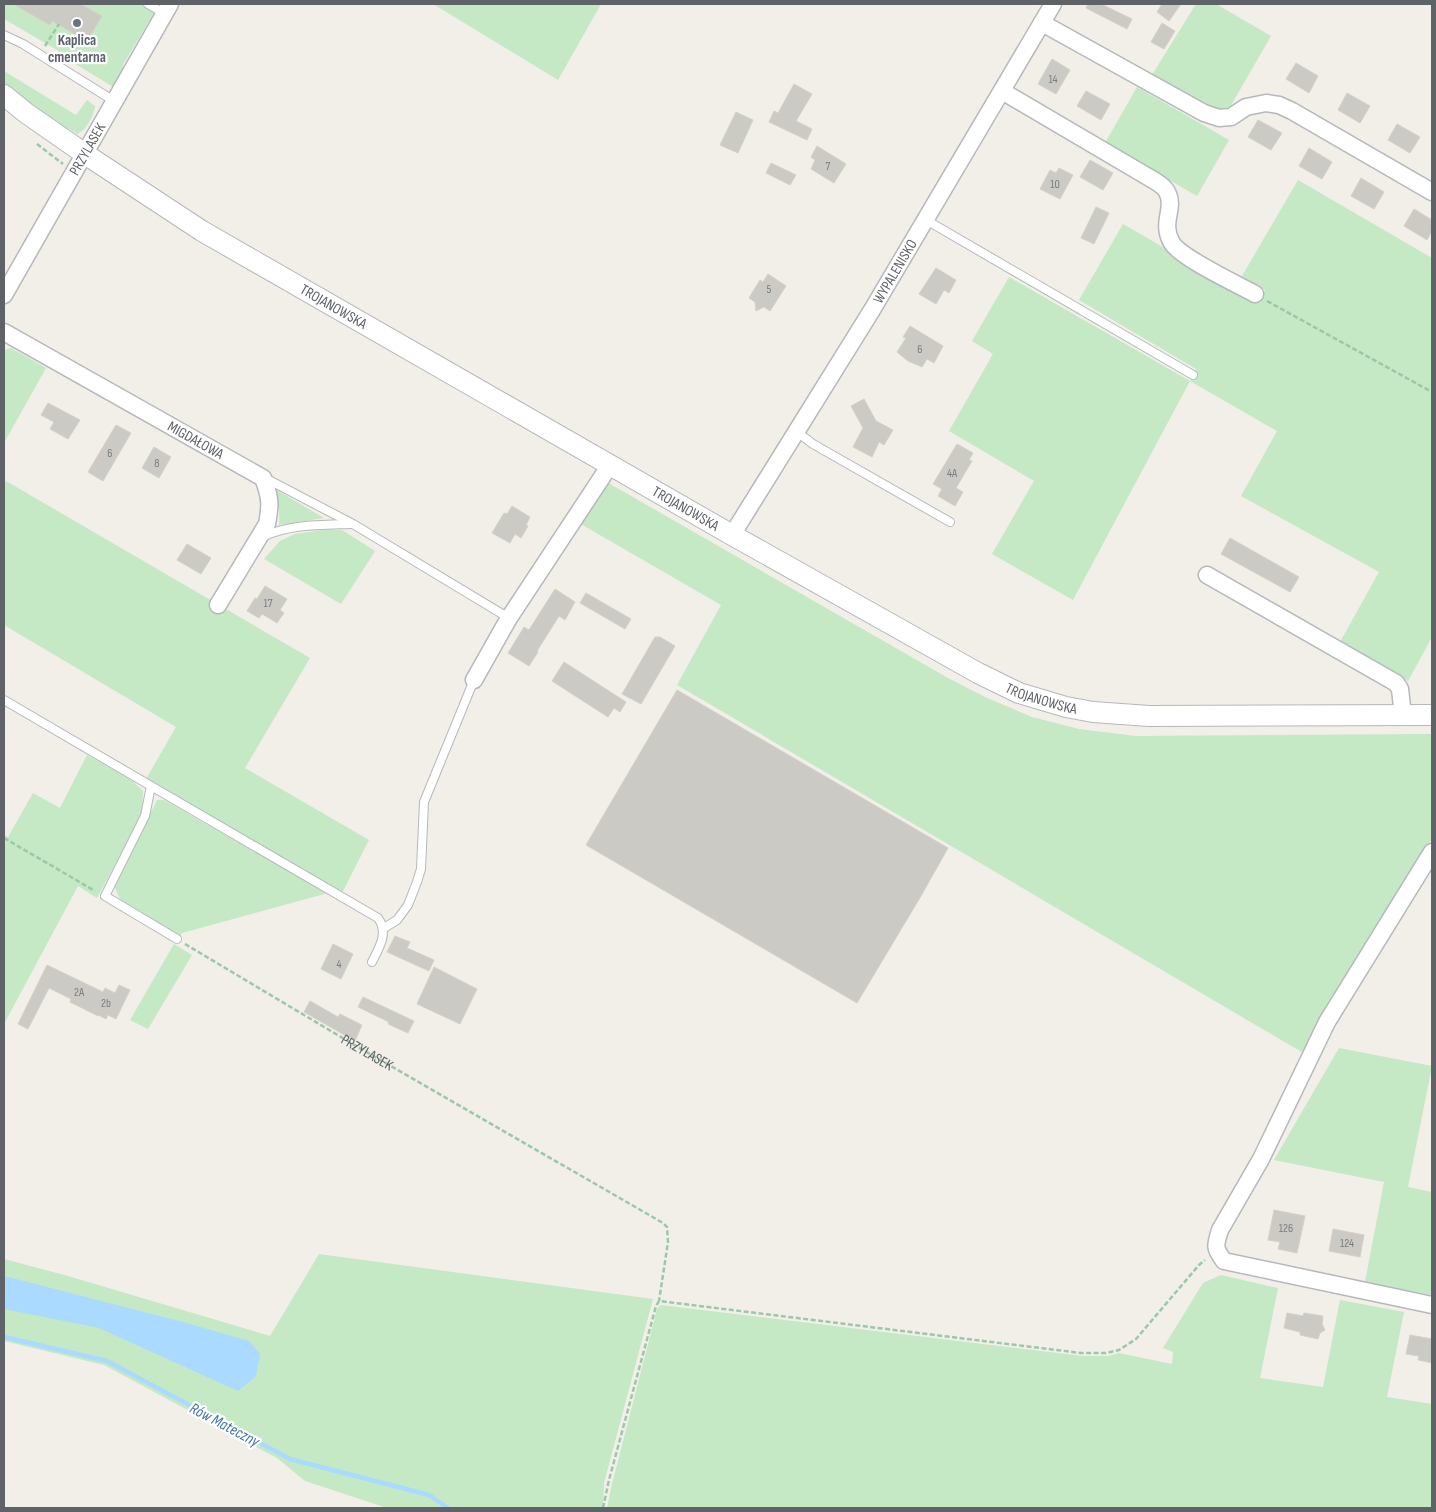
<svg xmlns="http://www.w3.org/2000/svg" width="1436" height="1512" font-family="'Sofia Sans Condensed',sans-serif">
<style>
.green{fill:#c5e8c5}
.water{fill:#aadaff}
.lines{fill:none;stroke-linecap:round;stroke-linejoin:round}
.stream{stroke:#aadaff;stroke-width:4.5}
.building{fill:#cccac5;stroke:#d6d1c6}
.service-casing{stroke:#b5b8bc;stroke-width:10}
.minor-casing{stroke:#b5b8bc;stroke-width:19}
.tertiary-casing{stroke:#b5b8bc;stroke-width:22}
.path{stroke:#9cc7a9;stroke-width:2.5;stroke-dasharray:5 2.5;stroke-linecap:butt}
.service{stroke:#fff;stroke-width:8}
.minor{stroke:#fff;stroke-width:16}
.tertiary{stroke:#fff;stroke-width:20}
.worship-dot{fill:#6b7280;stroke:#fff;stroke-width:2}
.labels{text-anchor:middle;stroke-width:4.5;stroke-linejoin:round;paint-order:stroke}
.number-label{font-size:12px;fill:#7a7d7f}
.worship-label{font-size:15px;font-weight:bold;fill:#5b616d;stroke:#fff}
.street-label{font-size:15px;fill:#5f6368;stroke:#fff}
.water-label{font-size:16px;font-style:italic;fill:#4174aa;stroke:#fff}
</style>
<rect width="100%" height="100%" fill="#f1efe8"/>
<!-- green -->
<g class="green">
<polygon points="4,4 159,4 124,63 118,83 115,88 72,62 71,58 4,19"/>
<polygon points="433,4 601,4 558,80"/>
<polygon points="1196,4 1216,4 1271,36 1230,107 1214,110 1152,75"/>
<path d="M4 71 76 115 87 100 95 106C94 115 86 131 77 134L69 129 65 133 4 87Z"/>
<polygon points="1137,87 1229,140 1197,196 1105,143"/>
<polygon points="1298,180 1432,258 1432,637 1408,681 1340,642 1379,572 1241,496 1277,431 1190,381 1073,600 992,554 1034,481 949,431 993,354 972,341 1009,277 1190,381 1196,369 1079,300 1123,224 1258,302 1265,290 1242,276"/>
<polygon points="11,348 46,368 4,443 4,350"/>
<polygon points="6,481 310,658 245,768 369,840 342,893 146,779 176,727 4,625 4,484"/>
<polygon points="605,481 948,678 985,697 1032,717 1079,729 1136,736 1432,734 1432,838 1305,1054 677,685 721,605 579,523"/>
<path d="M275 489 324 518 279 525C280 512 279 501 275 489Z"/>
<polygon points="324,530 342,530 375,551 341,604 264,559 280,541 295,534"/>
<polygon points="87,755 133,781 143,791 142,814 97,898 78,886 4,1024 4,835 8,837 33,793 60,808"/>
<polygon points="157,800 164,800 328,893 182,933 180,937 120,899 115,888 118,878"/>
<polygon points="174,944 192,955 148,1029 130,1020"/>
<polygon points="1339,1048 1432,1066 1408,1187 1432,1192 1432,1295 1365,1282 1384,1182 1274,1160"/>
<polygon points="319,1254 653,1299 604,1483 603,1508 387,1508 305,1481 277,1458 104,1365 4,1341 4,1259 68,1276 270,1336"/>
<polygon points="1221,1275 1278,1288 1260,1378 1323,1387 1340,1300 1404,1312 1387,1397 1432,1404 1432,1508 607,1508 611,1488 657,1309 661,1305 1083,1356 1109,1356 1119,1353 1172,1364 1173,1352 1163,1348 1203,1283"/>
</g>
<!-- water -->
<polygon class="water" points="4,1276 183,1322 249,1341 260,1354 256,1376 238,1391 99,1328 4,1309"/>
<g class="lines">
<!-- stream -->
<polyline class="stream" points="4,1337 107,1361 290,1459 429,1495 448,1508"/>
</g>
<!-- building -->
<g class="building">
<polygon points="13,4 80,4 102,16 87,41 52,21 50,25"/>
<polygon points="1088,4 1101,4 1132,19 1127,29 1086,8"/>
<polygon points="1162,4 1181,4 1169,21 1157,12"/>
<polygon points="1162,23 1175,31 1164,49 1151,42"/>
<polygon points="1052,59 1070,70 1056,94 1038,84"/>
<polygon points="1296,63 1318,76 1309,93 1286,79"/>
<polygon points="794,84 812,94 796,121 812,129 807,140 769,122 774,111 778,113"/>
<polygon points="1086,91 1110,104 1101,120 1077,106"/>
<polygon points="1347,93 1370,106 1360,123 1338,110"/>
<polygon points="736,112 753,120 738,153 720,145"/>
<polygon points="1258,120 1282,133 1271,150 1248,137"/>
<polygon points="1397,124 1420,137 1410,153 1388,140"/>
<polygon points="817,146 846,164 834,183 811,169 815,160 811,157"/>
<polygon points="1309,148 1332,162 1322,179 1299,166"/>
<polygon points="1090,160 1113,173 1103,190 1080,177"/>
<polygon points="771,163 796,175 790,185 766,173"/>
<polygon points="1059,168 1073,175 1060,199 1040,189 1050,170 1056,173"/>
<polygon points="1361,178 1384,192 1374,209 1351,196"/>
<polygon points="1096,207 1109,213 1094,244 1081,238"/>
<polygon points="1414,209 1432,220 1432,231 1427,240 1404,226"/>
<polygon points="936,268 956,280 949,293 944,290 936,304 919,294"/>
<polygon points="768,274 786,286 770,311 764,307 756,311 755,302 749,298 760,280 763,282"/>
<polygon points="910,326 943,346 934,363 927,359 922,367 908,361 897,352 906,338 903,337"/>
<polygon points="864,399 876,421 893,430 884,445 879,442 872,457 853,447 863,428 851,406"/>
<polygon points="48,403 80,420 68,439 50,429 54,422 41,415"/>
<polygon points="116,425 131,433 103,481 88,472"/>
<polygon points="957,444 973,453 969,460 972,461 956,488 963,492 955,506 938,496 942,489 933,484"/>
<polygon points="154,447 171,457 159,478 142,468"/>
<polygon points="512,506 530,517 526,525 528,526 521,538 515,534 510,543 492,533 504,513 507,514"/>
<polygon points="1230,538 1299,577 1290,592 1221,554"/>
<polygon points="187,544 211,558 201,574 177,560"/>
<polygon points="265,586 287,599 280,610 284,613 277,623 262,614 259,618 247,611 255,598 257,599"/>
<polygon points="555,589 575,602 565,620 559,616 537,651 538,652 529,666 508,653 524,627 529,630"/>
<polygon points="586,593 631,619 625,629 580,603"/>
<polygon points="655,637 660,637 675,646 641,704 622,694"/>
<polygon points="564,662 626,702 620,712 614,708 608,717 552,681"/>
<polygon points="677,690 948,848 921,896 857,1003 586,845"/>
<polygon points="395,936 410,942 407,948 434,960 429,971 387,952"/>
<polygon points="333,944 353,954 341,979 321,969"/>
<polygon points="47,965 103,992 105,988 115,993 119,985 130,990 116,1019 108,1015 106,1019 98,1015 98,1016 70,1002 71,999 49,988 28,1029 18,1024"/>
<polygon points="434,967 477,989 460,1024 417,1004"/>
<polygon points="363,997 414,1021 408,1033 388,1024 389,1022 358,1007"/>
<polygon points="310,1001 338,1017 340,1014 362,1025 355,1041 304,1012"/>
<polygon points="1274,1210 1305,1216 1297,1253 1278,1249 1280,1242 1268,1240"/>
<polygon points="1333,1229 1364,1235 1360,1257 1329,1251"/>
<polygon points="1287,1313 1303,1316 1304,1313 1323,1316 1322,1324 1325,1330 1320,1333 1318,1339 1300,1335 1300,1332 1284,1328"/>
<polygon points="1410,1335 1432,1339 1432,1363 1418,1360 1419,1356 1406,1354"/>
</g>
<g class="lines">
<!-- service casing -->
<g class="service-casing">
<g id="service">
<polyline points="148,4 164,13"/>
<polyline points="4,35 23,44 114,101"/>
<polyline points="926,220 1193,375"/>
<polyline points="797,432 813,444 950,522"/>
<polyline points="265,478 353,524 509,618"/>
<path d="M262 537C290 524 320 525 351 524"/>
<polyline points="4,700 151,786 145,816 105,896 177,939"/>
<path d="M151 786 378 918C389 933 379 948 372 962"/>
<polyline points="384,928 397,920 408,905 417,882 421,869 424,802 474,680"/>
</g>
</g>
<!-- minor casing -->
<g class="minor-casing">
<g id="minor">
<polyline points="1042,23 1204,113 1219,118 1231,117 1246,107 1266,103 1279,105 1292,111 1432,192"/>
<path d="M1002 91 1155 181C1160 184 1166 188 1168 194 1175 209 1160 223 1172 243 1181 258 1237 284 1255 294"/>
<path id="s2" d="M4 295 170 4"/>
<path id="s3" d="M4 332 263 478C270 496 271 504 267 524L218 605"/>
<path id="s4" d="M732 535 872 310 1053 4"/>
<polyline points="1207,575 1396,683 1400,689 1403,716"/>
<polyline points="474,680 509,618 610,465"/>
<path d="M1432 852 1327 1022 1261 1159 1220 1230C1215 1246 1214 1248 1224 1261L1432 1305"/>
</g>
</g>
<!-- tertiary casing -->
<g class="tertiary-casing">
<g id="tertiary">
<path id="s5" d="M4 95 26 113 85 154 202 231 732 535 978 673 1019 693 1066 707 1093 712 1149 716 1432 715"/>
</g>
</g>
<!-- path -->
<g class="path">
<polyline points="45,46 59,24"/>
<polyline points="37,144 63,164"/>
<polyline points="1267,301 1432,392"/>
<polyline points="4,838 95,891"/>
<path id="s1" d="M185 944 351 1043 663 1223 667 1227 668 1242 659 1301"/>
<polyline points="603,1508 609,1480 656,1306 659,1301 1081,1353 1106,1353 1119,1350 1136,1339 1199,1265 1205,1260"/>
</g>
<!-- service -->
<use href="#service" class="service"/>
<!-- minor -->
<use href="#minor" class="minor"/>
<!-- tertiary -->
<use href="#tertiary" class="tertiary"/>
</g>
<!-- markers -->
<circle class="worship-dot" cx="77" cy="23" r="5"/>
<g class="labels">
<!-- number labels -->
<g class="number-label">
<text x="1053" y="83">14</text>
<text x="828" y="170">7</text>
<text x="1055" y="188">10</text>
<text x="769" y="293">5</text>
<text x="920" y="353">6</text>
<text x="110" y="457">6</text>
<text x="157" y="467">8</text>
<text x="952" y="477">4A</text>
<text x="268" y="607">17</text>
<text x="339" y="968">4</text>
<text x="79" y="996">2A</text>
<text x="106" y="1007">2b</text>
<text x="1286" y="1232">126</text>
<text x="1347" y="1247">124</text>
</g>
<!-- worship labels -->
<g class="worship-label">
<text x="77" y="45">Kaplica<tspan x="77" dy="17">cmentarna</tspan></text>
</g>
<!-- street labels -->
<g class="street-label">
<text dy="5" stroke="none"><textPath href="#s2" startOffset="168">PRZYLASEK</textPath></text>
<text dy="5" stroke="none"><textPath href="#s4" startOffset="310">WYPALENISKO</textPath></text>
<text dy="5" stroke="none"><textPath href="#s5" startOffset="392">TROJANOWSKA</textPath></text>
<text dy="5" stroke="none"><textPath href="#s3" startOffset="220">MIGDAŁOWA</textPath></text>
<text dy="5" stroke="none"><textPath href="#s5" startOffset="798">TROJANOWSKA</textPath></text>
<text dy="5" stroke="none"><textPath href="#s5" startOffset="1202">TROJANOWSKA</textPath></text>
<text dy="5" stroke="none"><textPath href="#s1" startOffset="212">PRZYLASEK</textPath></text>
</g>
<!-- water labels -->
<g class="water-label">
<text transform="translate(225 1424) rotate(28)" y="6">Rów Mateczny</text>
</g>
</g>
<!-- border -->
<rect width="1436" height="1512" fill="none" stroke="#5f6368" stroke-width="10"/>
</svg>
